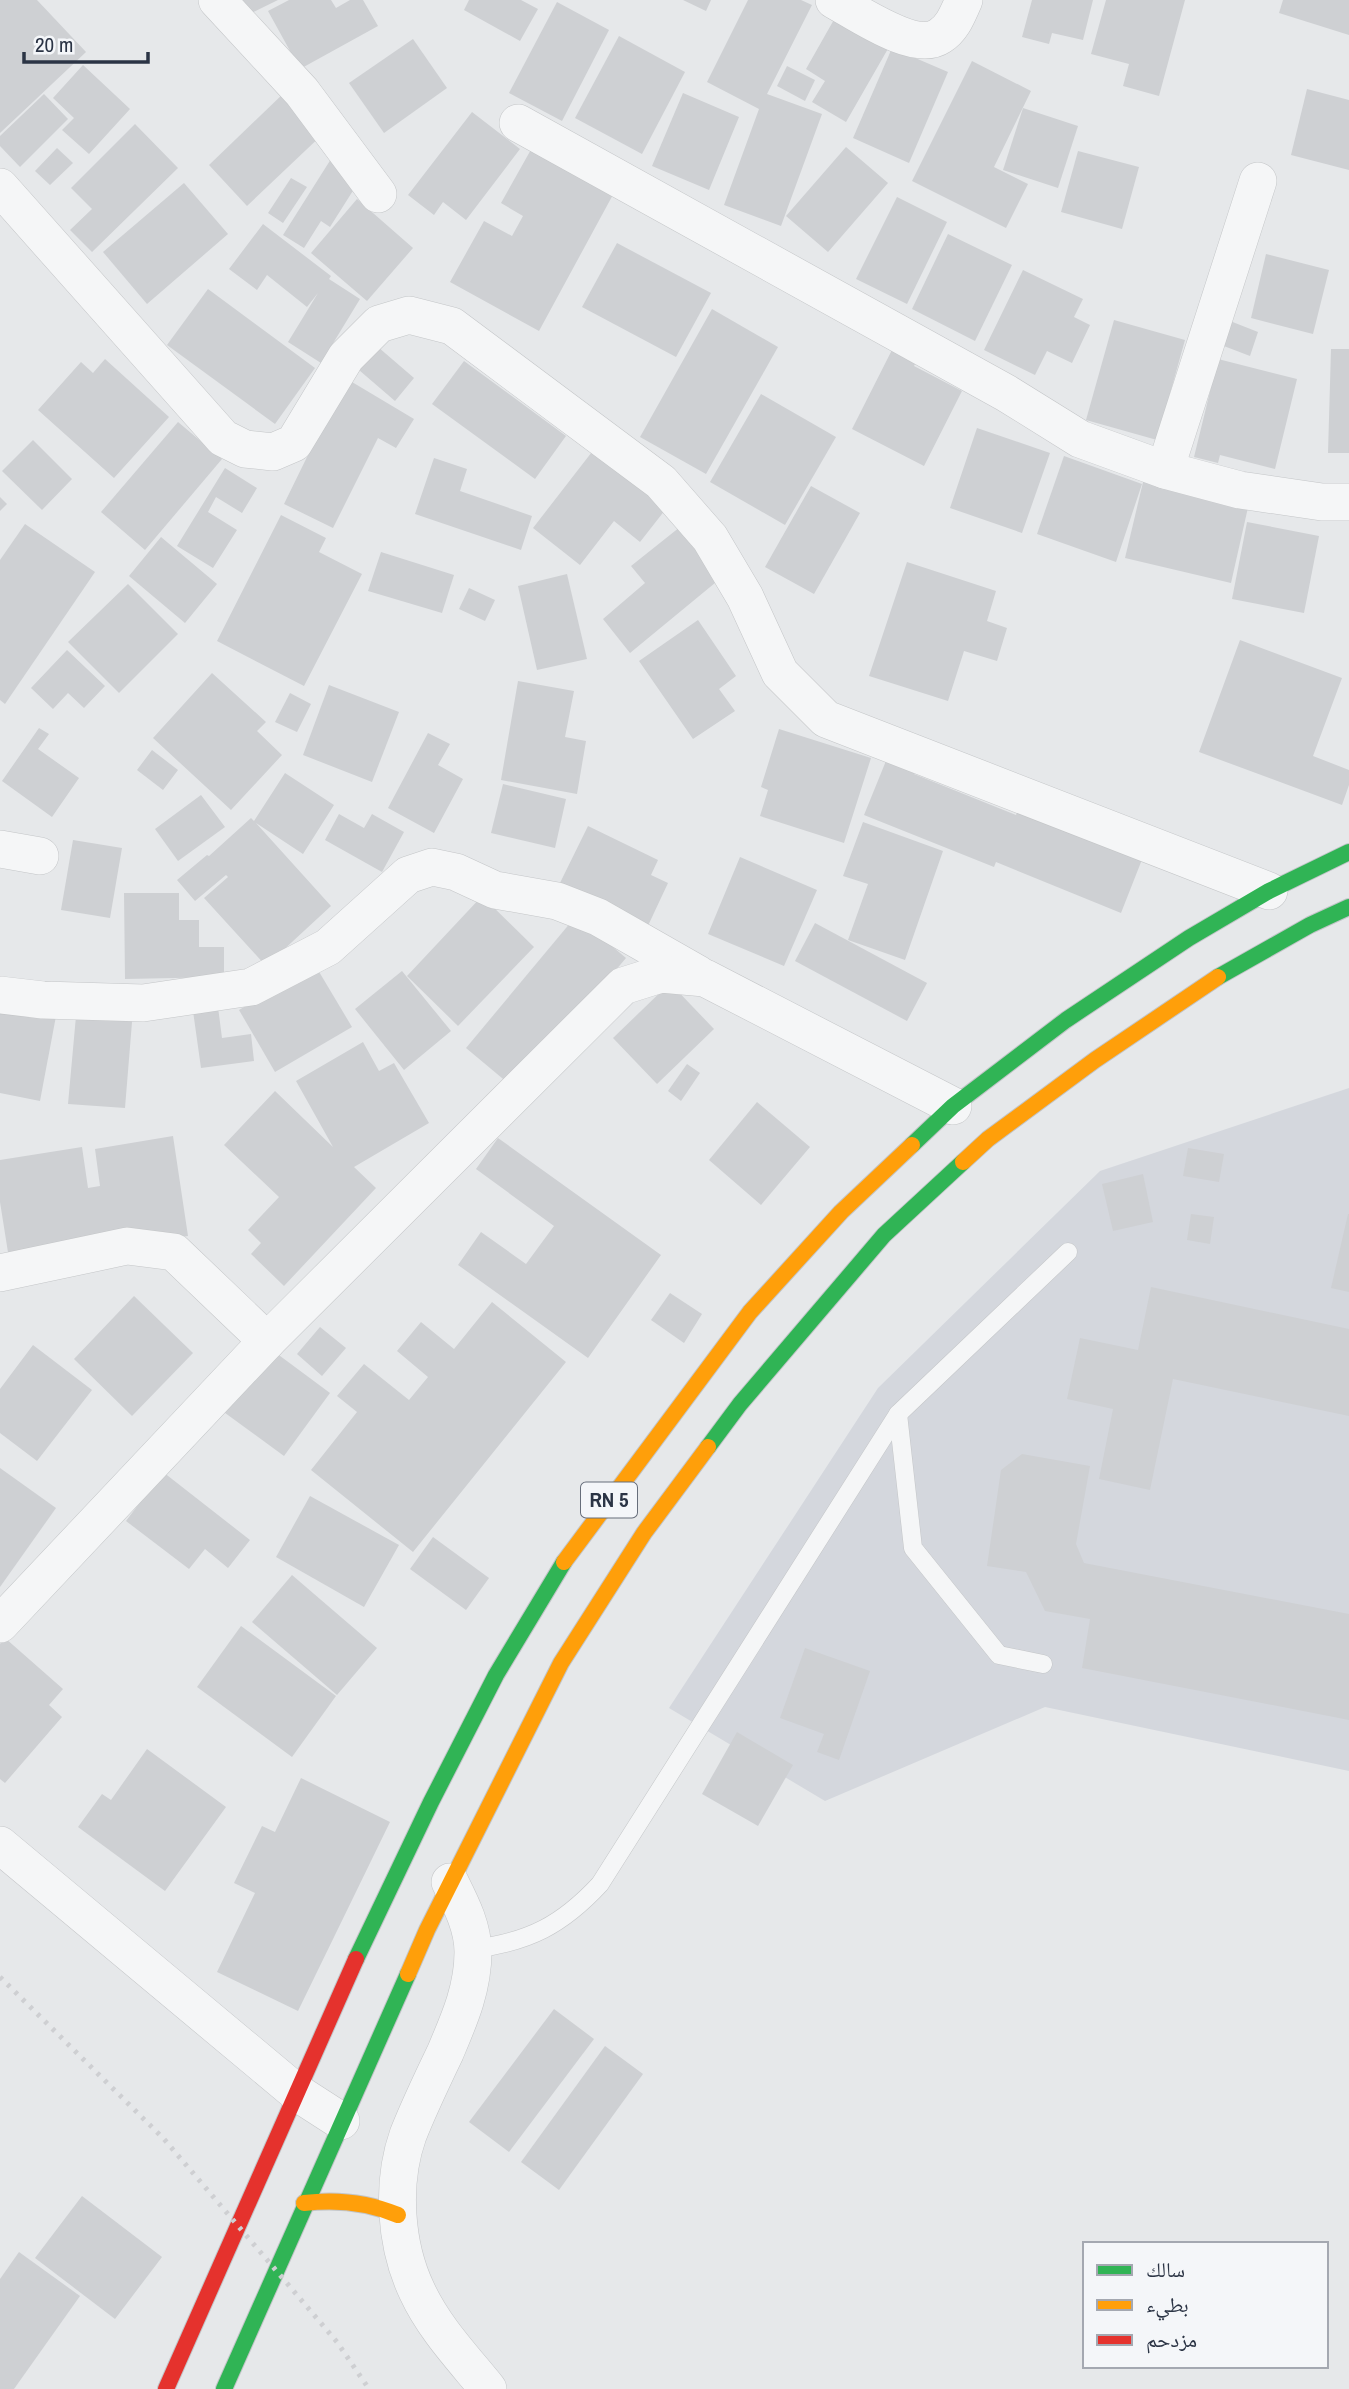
<svg xmlns="http://www.w3.org/2000/svg" width="1349" height="2389" font-family="'Archivo Narrow','Noto Naskh Arabic',sans-serif">
<style>
.built{fill:#d4d7dd}
.building{fill:#ced0d3}
.lines{fill:none;stroke-linecap:round;stroke-linejoin:round}
.lane-casing{stroke:#c4c6c8;stroke-width:19}
.street-casing{stroke:#c4c6c8;stroke-width:38}
.fast-casing{stroke:#c2c5c8;stroke-width:18}
.slow-casing{stroke:#c2c5c8;stroke-width:18}
.jam-casing{stroke:#c2c5c8;stroke-width:18}
.lane{stroke:#f5f6f7;stroke-width:18}
.street{stroke:#f5f6f7;stroke-width:37}
.fast{stroke:#30b455;stroke-width:16}
.slow{stroke:#ff9f0a;stroke-width:16}
.jam{stroke:#e5322d;stroke-width:16}
.rail{stroke:#cecfd2;stroke-width:5;stroke-dasharray:3.5 7;stroke-linecap:butt}
.labels{text-anchor:middle;stroke-width:5;stroke-linejoin:round;paint-order:stroke}
.shield{fill:#f4f6f9;stroke:#676e7b;stroke-width:2}
.shield-label{font-size:21px;font-weight:bold;fill:#2b3445}
</style>
<rect width="100%" height="100%" fill="#e6e8ea"/>
<!-- built -->
<polygon class="built" points="1349,1088 1349,1771 1045,1707 825,1801 669,1708 878,1388 1100,1171"/>
<!-- building -->
<g class="building">
<polygon points="0,0 37,0 86,52 0,133"/>
<polygon points="234,0 278,0 243,17"/>
<polygon points="289,0 331,0 336,8 350,0 363,0 378,26 300,69 268,11"/>
<polygon points="469,0 521,0 538,9 520,41 464,10"/>
<polygon points="683,0 711,0 706,11"/>
<polygon points="748,0 801,0 812,5 767,94 822,114 781,226 724,205 759,109 707,82"/>
<polygon points="1032,0 1093,0 1083,40 1052,33 1049,44 1022,37"/>
<polygon points="1106,0 1185,0 1159,96 1123,86 1129,64 1091,54"/>
<polygon points="1283,0 1349,0 1349,35 1279,13"/>
<polygon points="557,2 609,30 562,121 509,93"/>
<polygon points="840,9 893,40 846,122 812,102 825,81 806,69"/>
<polygon points="619,36 685,72 642,154 575,118"/>
<polygon points="413,39 447,88 384,133 349,83"/>
<polygon points="892,48 948,72 909,163 853,138"/>
<polygon points="972,61 1031,91 994,167 1028,184 1006,228 912,181"/>
<polygon points="83,65 130,109 89,154 62,130 74,118 53,98"/>
<polygon points="787,66 815,80 805,101 777,86"/>
<polygon points="1307,89 1349,100 1349,170 1291,155"/>
<polygon points="286,91 325,132 247,206 209,165"/>
<polygon points="683,93 739,117 709,190 652,166"/>
<polygon points="44,94 68,119 20,167 0,146 0,136"/>
<polygon points="1023,108 1078,126 1058,188 1003,170"/>
<polygon points="472,112 520,149 466,220 443,202 434,215 408,195"/>
<polygon points="135,124 178,168 92,252 70,230 92,209 71,188"/>
<polygon points="533,146 615,191 539,331 450,282 484,221 512,236 523,216 501,203"/>
<polygon points="846,147 888,183 828,252 786,216"/>
<polygon points="57,148 73,163 50,185 35,171"/>
<polygon points="1078,151 1139,167 1122,229 1061,212"/>
<polygon points="331,159 361,178 330,227 321,221 304,248 283,235"/>
<polygon points="291,178 307,187 283,223 268,213"/>
<polygon points="184,183 228,234 147,304 103,252"/>
<polygon points="897,197 947,222 907,304 856,279"/>
<polygon points="357,199 413,248 367,301 311,253"/>
<polygon points="263,224 331,276 329,279 360,299 321,363 288,342 318,293 307,307 267,275 257,290 229,269"/>
<polygon points="948,234 1012,265 975,341 912,309"/>
<polygon points="617,243 711,293 676,357 582,307"/>
<polygon points="1266,254 1329,270 1313,334 1251,318"/>
<polygon points="1023,270 1083,299 1074,317 1090,325 1072,363 1047,351 1035,375 984,350"/>
<polygon points="208,289 315,368 275,424 167,345"/>
<polygon points="712,309 778,347 706,474 640,437"/>
<polygon points="1225,319 1258,332 1250,356 1216,343"/>
<polygon points="1114,320 1185,340 1157,440 1086,420"/>
<polygon points="896,342 920,354 914,366 962,391 924,466 852,429"/>
<polygon points="378,347 414,378 395,401 359,370"/>
<polygon points="1331,349 1349,349 1349,453 1328,453"/>
<polygon points="105,359 169,417 114,478 38,410 81,362 93,373"/>
<polygon points="1218,359 1297,379 1275,469 1220,455 1218,463 1194,457"/>
<polygon points="464,361 566,436 535,479 432,404"/>
<polygon points="352,382 414,419 396,448 378,438 333,528 284,504 330,410"/>
<polygon points="761,394 836,437 785,525 710,482"/>
<polygon points="178,422 222,459 145,550 101,512"/>
<polygon points="977,428 1050,453 1022,533 950,508"/>
<polygon points="33,440 72,479 42,510 2,471"/>
<polygon points="595,448 669,505 640,542 614,521 580,565 533,528"/>
<polygon points="1064,456 1142,484 1116,562 1037,534"/>
<polygon points="434,458 467,469 460,491 532,516 521,550 415,514"/>
<polygon points="225,468 257,488 242,513 216,497 208,512 237,530 213,568 177,546"/>
<polygon points="1144,478 1249,503 1231,583 1125,558"/>
<polygon points="811,486 860,513 814,594 765,567"/>
<polygon points="0,497 7,504 0,511"/>
<polygon points="281,515 326,538 319,552 362,574 304,686 217,641"/>
<polygon points="1247,522 1319,536 1304,613 1232,599"/>
<polygon points="25,524 95,572 5,704 0,700 0,560"/>
<polygon points="680,527 721,578 630,653 603,619 645,583 631,566"/>
<polygon points="161,537 217,584 185,623 129,576"/>
<polygon points="381,552 454,575 442,613 368,591"/>
<polygon points="907,562 996,591 987,621 1007,628 997,661 964,651 948,701 869,676"/>
<polygon points="567,574 587,659 537,670 518,586"/>
<polygon points="128,584 178,634 119,693 68,642"/>
<polygon points="469,588 495,600 485,621 459,609"/>
<polygon points="698,620 736,676 719,689 735,711 693,739 639,661"/>
<polygon points="1240,640 1342,678 1313,756 1349,770 1349,785 1342,805 1199,752"/>
<polygon points="67,650 105,686 84,708 68,693 53,709 31,688"/>
<polygon points="212,673 266,722 257,731 282,755 231,810 153,738"/>
<polygon points="518,681 574,691 565,737 586,741 577,794 501,780"/>
<polygon points="329,685 399,712 372,782 303,755"/>
<polygon points="290,693 311,704 297,732 275,722"/>
<polygon points="39,728 49,734 38,749 79,778 52,817 2,781"/>
<polygon points="779,729 871,758 844,843 760,816 768,790 761,787"/>
<polygon points="428,733 450,744 438,765 463,779 434,833 388,808"/>
<polygon points="152,750 178,770 163,790 137,770"/>
<polygon points="890,751 918,763 914,774 1016,815 1019,807 1143,857 1121,913 996,862 994,867 864,815"/>
<polygon points="285,773 334,805 303,854 256,823 331,906 266,966 204,898 228,877 226,875 195,901 177,880 207,855 209,856 251,818 254,821"/>
<polygon points="503,784 566,799 555,848 491,833"/>
<polygon points="201,795 225,827 178,861 155,829"/>
<polygon points="339,814 364,828 372,814 404,832 382,872 325,840"/>
<polygon points="863,822 943,851 905,960 848,940 868,884 843,876"/>
<polygon points="588,826 658,860 651,875 668,883 646,930 558,887"/>
<polygon points="73,840 122,848 110,918 61,910"/>
<polygon points="740,857 817,890 784,966 708,934"/>
<polygon points="124,893 179,893 179,920 199,920 199,947 224,947 224,977 125,979"/>
<polygon points="482,896 534,947 458,1026 407,976"/>
<polygon points="576,916 626,958 515,1089 466,1048"/>
<polygon points="815,923 927,983 907,1021 795,961"/>
<polygon points="315,965 352,1027 275,1072 239,1010"/>
<polygon points="402,971 451,1031 404,1070 355,1009"/>
<polygon points="670,983 714,1029 657,1084 613,1038"/>
<polygon points="0,1005 56,1016 40,1101 0,1093"/>
<polygon points="77,1005 133,1010 125,1108 68,1104"/>
<polygon points="218,1007 222,1038 251,1034 254,1061 201,1068 193,1011"/>
<polygon points="363,1042 379,1071 394,1063 429,1123 354,1167 376,1188 284,1286 251,1254 261,1243 248,1230 279,1197 224,1145 275,1091 333,1147 296,1081"/>
<polygon points="687,1064 700,1073 681,1101 668,1091"/>
<polygon points="757,1102 810,1147 761,1205 709,1160"/>
<polygon points="173,1136 188,1236 10,1265 0,1202 0,1160 82,1147 88,1188 100,1186 95,1149"/>
<polygon points="498,1138 661,1255 588,1358 458,1265 481,1232 526,1264 554,1226 476,1169"/>
<polygon points="1188,1148 1224,1154 1219,1182 1183,1176"/>
<polygon points="1143,1174 1153,1222 1113,1231 1102,1184"/>
<polygon points="1191,1214 1214,1217 1210,1244 1187,1240"/>
<polygon points="1348,1214 1349,1214 1349,1292 1331,1288"/>
<polygon points="1151,1287 1349,1329 1349,1416 1173,1379 1150,1490 1099,1479 1113,1409 1067,1399 1080,1338 1138,1350"/>
<polygon points="670,1293 702,1314 684,1343 651,1320"/>
<polygon points="134,1296 193,1353 132,1416 74,1359"/>
<polygon points="492,1302 566,1362 413,1552 311,1470 357,1412 337,1396 364,1364 409,1400 428,1377 397,1351 421,1322 454,1349"/>
<polygon points="320,1327 346,1348 322,1376 297,1354"/>
<polygon points="33,1345 92,1390 37,1461 0,1433 0,1389"/>
<polygon points="268,1347 330,1393 284,1456 221,1410"/>
<polygon points="1022,1454 1090,1466 1076,1544 1084,1563 1349,1614 1349,1720 1082,1668 1090,1619 1045,1611 1026,1572 987,1566 1001,1470"/>
<polygon points="0,1468 56,1508 0,1587"/>
<polygon points="163,1472 250,1540 228,1568 205,1549 189,1569 126,1521"/>
<polygon points="310,1496 399,1545 364,1607 276,1557"/>
<polygon points="433,1537 489,1578 466,1610 410,1569"/>
<polygon points="292,1575 377,1648 337,1695 252,1622"/>
<polygon points="241,1626 336,1696 292,1757 197,1687"/>
<polygon points="5,1638 63,1689 49,1705 62,1717 5,1783 0,1779 0,1644"/>
<polygon points="805,1648 870,1671 839,1760 817,1752 824,1734 780,1718"/>
<polygon points="737,1732 793,1765 758,1826 702,1794"/>
<polygon points="147,1749 226,1807 165,1891 78,1827 102,1794 111,1800"/>
<polygon points="301,1778 390,1822 298,2011 217,1972 255,1893 234,1883 262,1826 275,1832"/>
<polygon points="554,2009 594,2039 509,2152 469,2122"/>
<polygon points="605,2046 643,2074 559,2190 521,2162"/>
<polygon points="82,2196 162,2257 115,2319 35,2258"/>
<polygon points="19,2252 80,2296 14,2389 0,2389 0,2279"/>
</g>
<g class="lines">
<!-- lane casing -->
<g class="lane-casing">
<g id="lane">
<polyline points="898,1414 913,1548 999,1655 1043,1664"/>
<path d="M473 1949C529 1942 562 1925 600 1884L898 1414 1068 1252"/>
</g>
</g>
<!-- street casing -->
<g class="street-casing">
<g id="street">
<polyline points="217,0 302,92 378,194"/>
<path d="M834 0C858 13 915 53 940 36 953 28 958 13 964 0"/>
<polyline points="518,123 1006,393 1080,439 1165,470 1240,490 1322,502 1349,502"/>
<polyline points="0,187 223,438 245,449 273,452 294,443 346,357 379,324 409,315 452,326 661,482 710,538 745,597 780,673 826,719 1269,891"/>
<polyline points="1165,470 1258,181"/>
<polyline points="0,849 40,856"/>
<polyline points="0,995 43,1000 143,1003 251,987 328,947 408,875 432,867 456,872 495,890 557,901 598,917 698,974"/>
<polyline points="0,1273 127,1246 174,1252 267,1341"/>
<polyline points="0,1624 267,1341 623,986 661,974 705,978 953,1106"/>
<polyline points="0,1845 296,2092 341,2121"/>
<path d="M450 1882C461 1904 473 1927 473 1952 473 1989 459 2020 445 2053 432 2080 419 2107 408 2135 391 2183 395 2245 417 2291 434 2328 463 2358 488 2389"/>
</g>
</g>
<!-- fast casing -->
<g class="fast-casing">
<g id="fast">
<polyline points="1218,977 1310,925 1349,907"/>
<polyline points="912,1145 953,1106 1066,1020 1189,938 1269,891 1349,852"/>
<polyline points="708,1447 740,1404 884,1235 963,1162"/>
<polyline points="356,1959 431,1802 496,1675 564,1562"/>
<polyline points="224,2389 408,1974"/>
</g>
</g>
<!-- slow casing -->
<g class="slow-casing">
<g id="slow">
<polyline points="963,1162 988,1139 1095,1060 1218,977"/>
<polyline points="564,1562 750,1312 841,1212 912,1145"/>
<polyline points="408,1974 427,1930 561,1663 644,1533 708,1447"/>
<path d="M304 2203C337 2199 367 2202 398 2215"/>
</g>
</g>
<!-- jam casing -->
<g class="jam-casing">
<polyline id="jam" points="166,2389 356,1959"/>
</g>
<!-- lane -->
<use href="#lane" class="lane"/>
<!-- street -->
<use href="#street" class="street"/>
<!-- fast -->
<use href="#fast" class="fast"/>
<!-- slow -->
<use href="#slow" class="slow"/>
<!-- jam -->
<use href="#jam" class="jam"/>
<!-- rail -->
<polyline class="rail" points="0,1977 164,2139 337,2342 369,2389"/>
</g>
<g class="labels">
<!-- shield labels -->
<rect class="shield" x="581" y="1482.5" width="56" height="35" rx="5"/>
<g class="shield-label">
<text x="609" y="1507">RN 5</text>
</g>
</g>
<!-- legend -->
<rect x="1083" y="2242" width="245" height="126" fill="#f4f6f9" stroke="#a4a8b1" stroke-width="2"/>
<rect x="1097" y="2265" width="35" height="10" fill="#30b455" stroke="#a4a8b1" stroke-width="2"/>
<text x="1146" y="2277" font-size="21" fill="#2b3445">سالك</text>
<rect x="1097" y="2300" width="35" height="10" fill="#ff9f0a" stroke="#a4a8b1" stroke-width="2"/>
<text x="1146" y="2312" font-size="21" fill="#2b3445">بطيء</text>
<rect x="1097" y="2335" width="35" height="10" fill="#e5322d" stroke="#a4a8b1" stroke-width="2"/>
<text x="1146" y="2347" font-size="21" fill="#2b3445">مزدحم</text>
<!-- scale -->
<path d="M24 52v10h124v-10" fill="none" stroke="#2b3445" stroke-width="3.5"/>
<text x="35" y="52" font-size="21" fill="#2b3445" stroke="#f4f6f9" stroke-width="5" paint-order="stroke">20 m</text>
</svg>
